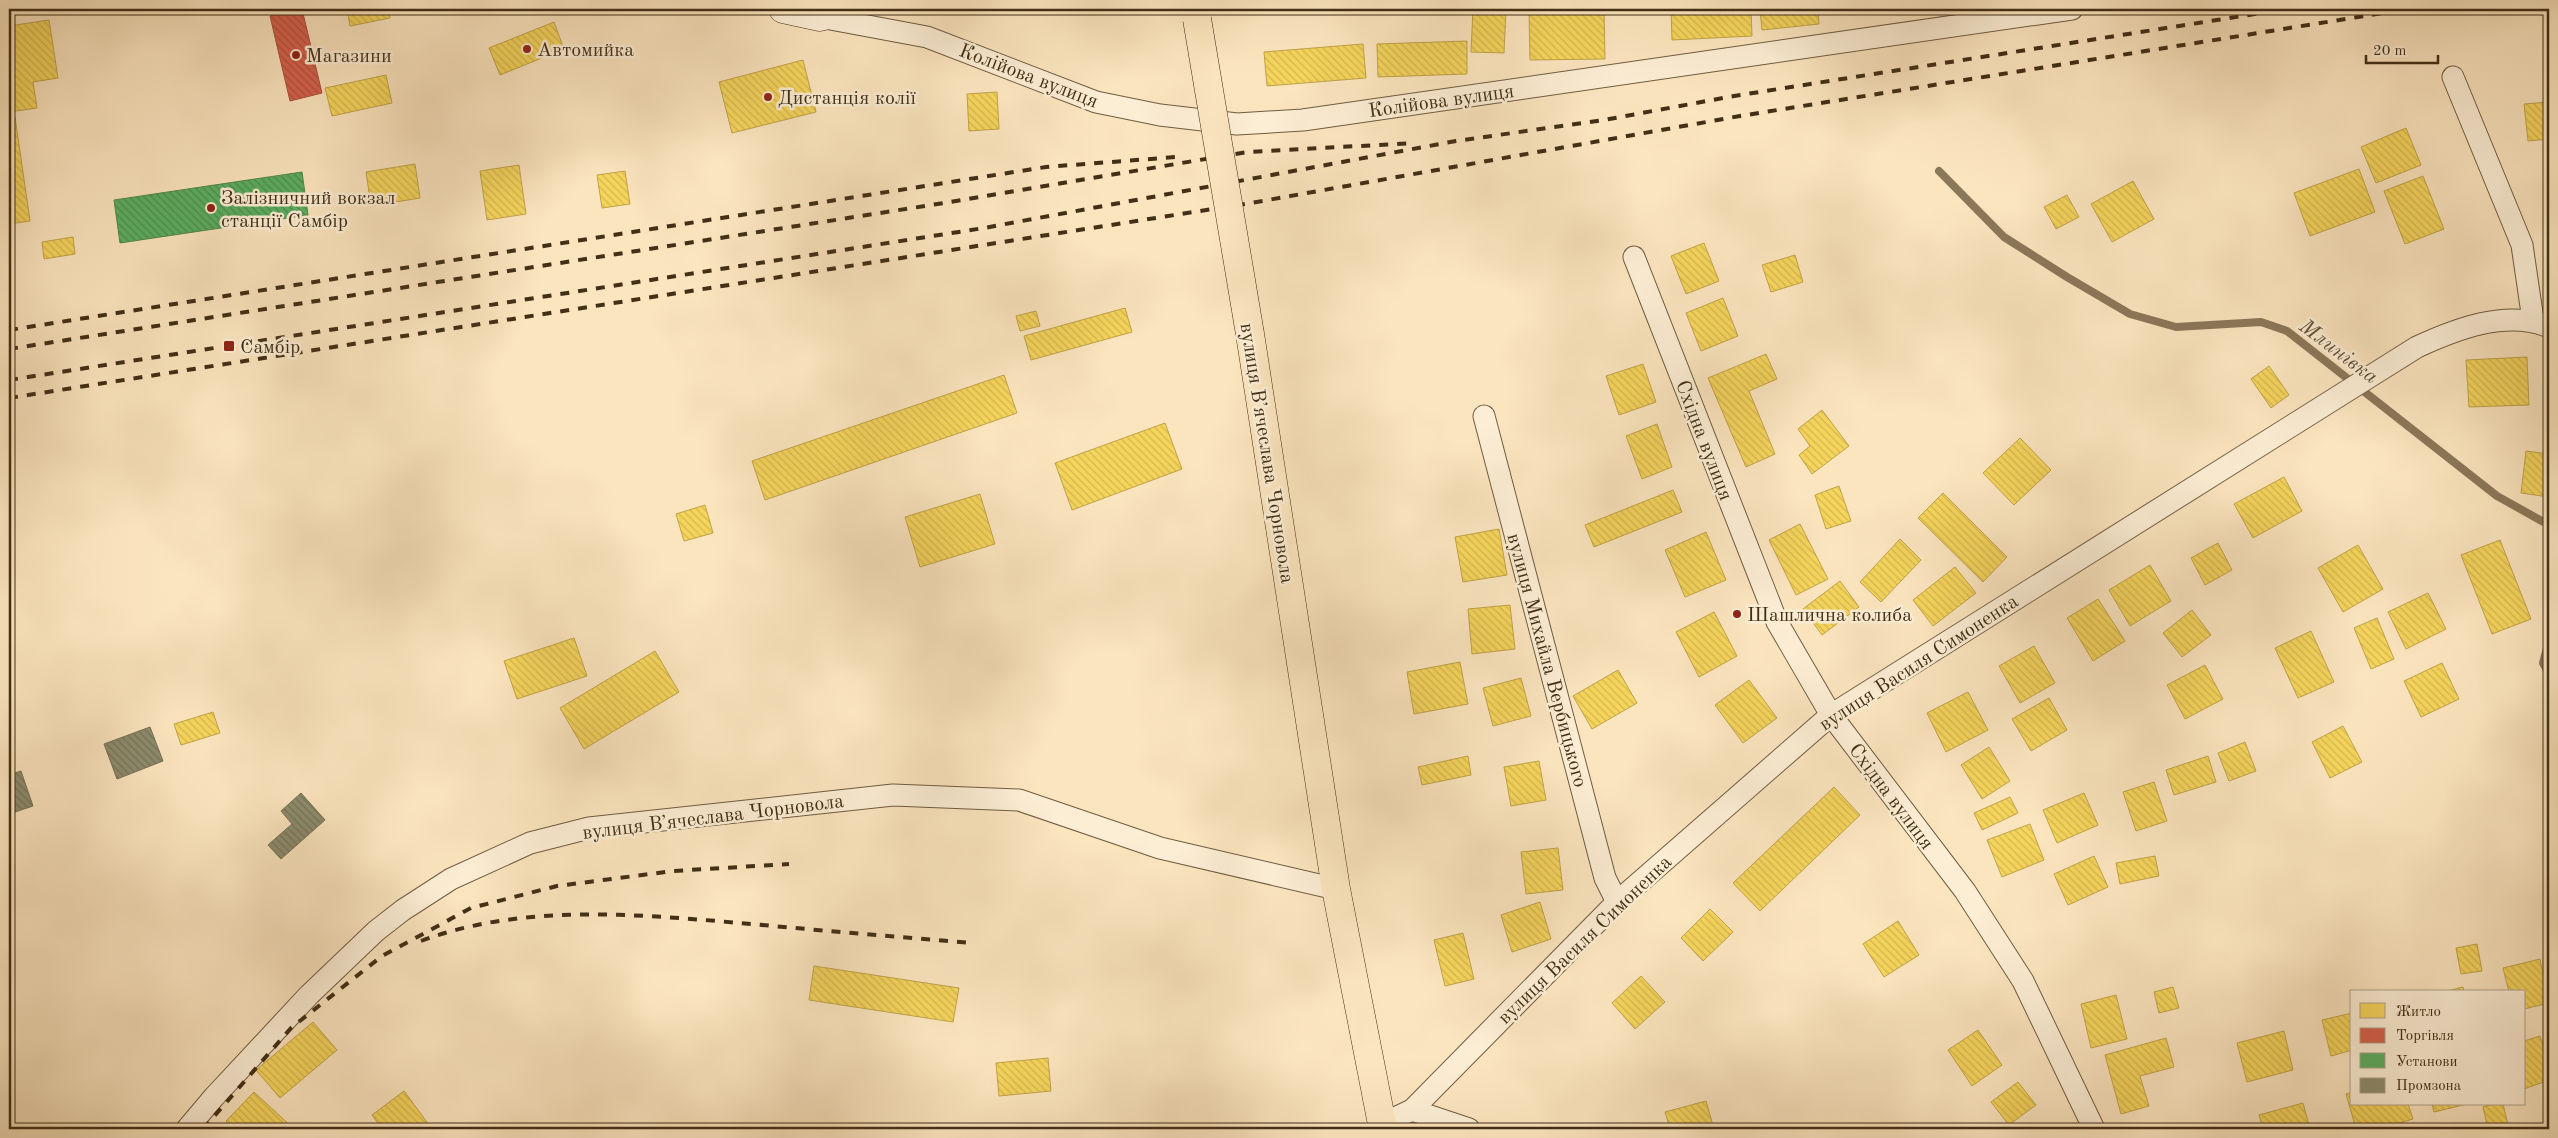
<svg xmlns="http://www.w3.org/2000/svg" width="2558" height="1138" font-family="'Old Standard TT',serif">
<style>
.homes{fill:url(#homes-back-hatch);stroke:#c0a347}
.shops{fill:url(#shops-back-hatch);stroke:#a9513c}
.public{fill:url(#public-back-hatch);stroke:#52884a}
.industry{fill:url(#industry-back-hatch);stroke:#767054}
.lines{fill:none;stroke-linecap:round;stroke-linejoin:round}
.stream{stroke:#8b7759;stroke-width:8}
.minor-casing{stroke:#705c40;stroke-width:23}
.secondary-casing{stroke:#412f16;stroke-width:29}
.primary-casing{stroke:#412f16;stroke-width:29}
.minor{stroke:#fceed5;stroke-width:21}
.secondary{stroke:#fceed5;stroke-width:28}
.primary{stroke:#fbe5bf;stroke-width:28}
.rail{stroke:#412f16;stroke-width:4;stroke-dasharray:9 9;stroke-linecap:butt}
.primary-bridge-casing{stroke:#412f16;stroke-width:29;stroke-linecap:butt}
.primary-bridge{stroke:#fbe5bf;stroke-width:28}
.poi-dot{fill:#8f2418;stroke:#fceed5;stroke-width:2}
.labels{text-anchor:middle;stroke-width:5;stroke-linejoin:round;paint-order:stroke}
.poi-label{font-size:20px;fill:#412f16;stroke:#fceed5;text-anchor:start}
.street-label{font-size:20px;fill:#412f16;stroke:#fceed5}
.water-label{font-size:21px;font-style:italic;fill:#604d32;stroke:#fceed5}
</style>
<defs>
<pattern id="homes-back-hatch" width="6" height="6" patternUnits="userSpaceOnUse" patternTransform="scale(1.25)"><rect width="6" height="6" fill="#f6d55c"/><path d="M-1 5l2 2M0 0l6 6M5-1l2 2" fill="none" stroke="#d4b74f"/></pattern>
<pattern id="shops-back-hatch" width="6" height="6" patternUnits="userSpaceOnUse" patternTransform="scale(1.25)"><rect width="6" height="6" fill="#d6604d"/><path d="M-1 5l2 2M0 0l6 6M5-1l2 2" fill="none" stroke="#af503f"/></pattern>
<pattern id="public-back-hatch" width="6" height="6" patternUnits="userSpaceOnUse" patternTransform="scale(1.25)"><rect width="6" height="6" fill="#5aae61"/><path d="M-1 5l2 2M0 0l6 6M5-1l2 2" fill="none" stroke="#4c8e4f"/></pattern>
<pattern id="industry-back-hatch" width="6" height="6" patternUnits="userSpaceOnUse" patternTransform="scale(1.25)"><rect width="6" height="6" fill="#8c8c6e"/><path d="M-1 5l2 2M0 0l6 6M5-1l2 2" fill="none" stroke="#747359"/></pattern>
</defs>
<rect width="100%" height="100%" fill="#fbe5bf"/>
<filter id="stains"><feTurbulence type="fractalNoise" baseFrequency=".004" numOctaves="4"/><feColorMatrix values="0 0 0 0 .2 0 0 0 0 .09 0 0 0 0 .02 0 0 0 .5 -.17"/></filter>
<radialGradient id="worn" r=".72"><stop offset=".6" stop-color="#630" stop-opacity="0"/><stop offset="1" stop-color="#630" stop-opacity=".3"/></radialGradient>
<!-- homes -->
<g class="homes">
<polygon points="347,9 388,9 390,18 350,26"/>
<polygon points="1473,9 1506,9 1504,53 1471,52"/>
<polygon points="1604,9 1605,59 1530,60 1529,11"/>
<polygon points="1671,9 1751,9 1752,36 1672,40"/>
<polygon points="1760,9 1818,9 1819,24 1762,30"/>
<polygon points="49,20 58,78 33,82 37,108 9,112 9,26"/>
<polygon points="554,22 564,49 500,75 489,48"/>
<polygon points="1467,41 1467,74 1378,77 1377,44"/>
<polygon points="1363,44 1366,78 1267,86 1264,52"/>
<polygon points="803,60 816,112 732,133 719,82"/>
<polygon points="386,75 392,103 332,116 325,88"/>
<polygon points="997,92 999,129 969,131 967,94"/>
<polygon points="2549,102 2549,139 2528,141 2524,104"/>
<polygon points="15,117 30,221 9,224 9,118"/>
<polygon points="2406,128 2421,165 2376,183 2361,147"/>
<polygon points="415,164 420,198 371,206 366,172"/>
<polygon points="519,165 526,214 487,220 480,171"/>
<polygon points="2359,169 2375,212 2310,236 2294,193"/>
<polygon points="625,171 630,204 602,208 597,175"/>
<polygon points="2423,176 2444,229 2405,244 2384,191"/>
<polygon points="2133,181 2154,219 2112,242 2091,204"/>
<polygon points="2067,195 2079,217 2056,229 2044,207"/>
<polygon points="73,237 75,254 44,259 42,242"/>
<polygon points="1704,243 1719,281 1686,294 1671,256"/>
<polygon points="1795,255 1803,282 1771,292 1762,265"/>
<polygon points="1723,298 1738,336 1701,351 1686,313"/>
<polygon points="1125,308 1132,332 1031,360 1024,336"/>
<polygon points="1036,311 1040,326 1020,331 1016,316"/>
<polygon points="1766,354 1777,379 1749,391 1775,454 1746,467 1708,378"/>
<polygon points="2527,357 2529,405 2469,407 2466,360"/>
<polygon points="1643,364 1656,402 1619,415 1606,376"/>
<polygon points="2269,366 2289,395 2271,408 2251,379"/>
<polygon points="1004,375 1017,413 765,500 752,461"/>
<polygon points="1822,410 1849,446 1812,474 1799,455 1810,446 1798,429"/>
<polygon points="1165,423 1182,469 1072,510 1055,463"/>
<polygon points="1657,424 1672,467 1642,479 1626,436"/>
<polygon points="2020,438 2051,470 2014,505 1983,473"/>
<polygon points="2526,451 2549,454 2549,497 2521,493"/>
<polygon points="2284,477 2302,511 2253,538 2234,504"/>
<polygon points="1839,486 1851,521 1826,529 1815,495"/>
<polygon points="1673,490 1682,512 1594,547 1585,525"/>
<polygon points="1943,493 2007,557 1983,582 1918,518"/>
<polygon points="980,494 995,544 920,567 905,517"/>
<polygon points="705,505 713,533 684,541 676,514"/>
<polygon points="1800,524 1828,579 1796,595 1769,540"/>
<polygon points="1499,529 1507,575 1463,582 1455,537"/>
<polygon points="1706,532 1726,580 1685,597 1665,550"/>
<polygon points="1900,539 1921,560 1881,602 1860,582"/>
<polygon points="2500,540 2531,619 2492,634 2461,555"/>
<polygon points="2218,543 2232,570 2205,585 2191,558"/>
<polygon points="2358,545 2383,589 2343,612 2318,568"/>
<polygon points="2150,565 2171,601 2130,626 2109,590"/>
<polygon points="1955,567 1976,593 1933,626 1913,600"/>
<polygon points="1840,581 1859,607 1822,635 1803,609"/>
<polygon points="2428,593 2446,629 2406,649 2388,612"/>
<polygon points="2098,599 2125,641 2093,661 2067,618"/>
<polygon points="1510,605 1515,649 1472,654 1468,609"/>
<polygon points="2192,610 2211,635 2182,657 2163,633"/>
<polygon points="1714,612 1737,656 1699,677 1676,632"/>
<polygon points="2377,618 2394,659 2371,669 2354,628"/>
<polygon points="2311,631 2334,682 2298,698 2275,648"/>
<polygon points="574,638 587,676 517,699 504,661"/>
<polygon points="2034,646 2055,683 2020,703 1999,666"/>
<polygon points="655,651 679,692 584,749 560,708"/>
<polygon points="1460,662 1468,704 1414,714 1407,672"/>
<polygon points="2442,663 2459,699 2421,717 2404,681"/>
<polygon points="2205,665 2223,699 2185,719 2167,685"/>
<polygon points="1618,670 1637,703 1592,729 1573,696"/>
<polygon points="1521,678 1531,716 1493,726 1483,688"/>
<polygon points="1749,680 1777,718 1743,743 1715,705"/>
<polygon points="1968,692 1988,730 1946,752 1927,713"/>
<polygon points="2049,698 2067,730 2031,751 2012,719"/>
<polygon points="213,712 220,733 181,745 174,724"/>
<polygon points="2343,726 2362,762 2330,778 2312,742"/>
<polygon points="2245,742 2256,771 2229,781 2218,753"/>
<polygon points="1989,747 2010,781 1982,799 1961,765"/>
<polygon points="1468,756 1471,775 1422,785 1418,767"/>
<polygon points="2208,756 2216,782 2174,795 2166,770"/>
<polygon points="1539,761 1546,800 1511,806 1504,767"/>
<polygon points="2154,782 2167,821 2136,831 2123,792"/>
<polygon points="1834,787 1860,815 1760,911 1733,883"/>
<polygon points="2084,793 2098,825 2057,843 2043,810"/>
<polygon points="2010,797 2018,813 1982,830 1974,813"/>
<polygon points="2030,824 2044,860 2002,877 1987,840"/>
<polygon points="1558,848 1563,890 1526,894 1521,852"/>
<polygon points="2094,856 2108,887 2068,905 2054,874"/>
<polygon points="2155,856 2159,876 2120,884 2116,863"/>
<polygon points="1540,902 1551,939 1512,952 1501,915"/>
<polygon points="1710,909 1733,932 1703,961 1681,938"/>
<polygon points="1898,921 1919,955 1884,977 1863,944"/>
<polygon points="1463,933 1474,979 1445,986 1434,940"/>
<polygon points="2477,944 2482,971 2461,974 2456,948"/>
<polygon points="2540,959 2549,1003 2524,1009 2524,992 2509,992 2503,968"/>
<polygon points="814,966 959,988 953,1022 809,1000"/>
<polygon points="1641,976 1665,1002 1635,1029 1612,1003"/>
<polygon points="2173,987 2179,1008 2159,1013 2154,992"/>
<polygon points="2463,987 2464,992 2443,992"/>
<polygon points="2116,995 2127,1039 2091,1048 2081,1004"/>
<polygon points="2352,1013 2352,1050 2331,1056 2322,1020"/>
<polygon points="313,1022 337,1050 280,1098 256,1070"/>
<polygon points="1978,1030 2002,1065 1972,1086 1948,1050"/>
<polygon points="2284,1031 2293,1070 2247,1082 2237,1043"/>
<polygon points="2540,1036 2549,1064 2549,1080 2524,1089 2524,1041"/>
<polygon points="2166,1038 2174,1067 2140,1076 2149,1106 2121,1114 2105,1055"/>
<polygon points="1048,1058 1051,1091 999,1096 996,1063"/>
<polygon points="2018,1082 2036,1105 2009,1125 1991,1102"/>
<polygon points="404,1091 432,1129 382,1129 372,1115"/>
<polygon points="254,1092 294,1129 235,1129 226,1121"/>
<polygon points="2352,1092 2352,1104 2408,1104 2413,1119 2380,1129 2356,1129 2346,1094"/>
<polygon points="1706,1101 1714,1129 1670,1129 1665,1112"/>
<polygon points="2303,1103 2310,1129 2263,1129 2259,1115"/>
<polygon points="2432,1104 2467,1104 2434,1112"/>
<polygon points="2493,1104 2503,1104 2509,1129 2488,1129 2483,1107"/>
</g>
<!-- shops -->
<polygon class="shops" points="302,9 322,93 290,101 270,16"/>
<!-- public -->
<polygon class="public" points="302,172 308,215 120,243 114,200"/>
<!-- industry -->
<g class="industry">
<polygon points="150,727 163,761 117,779 104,744"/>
<polygon points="21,771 33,806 9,814 9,775"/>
<polygon points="301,793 325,820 281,859 268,845 292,824 281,811"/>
</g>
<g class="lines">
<!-- stream -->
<g class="stream">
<polyline points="1939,171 2004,237 2067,277 2130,314 2176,327 2261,322 2287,331 2497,496 2549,525"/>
<polyline points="2549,640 2543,663 2549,674"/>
</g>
<!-- minor casing -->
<g class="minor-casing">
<g id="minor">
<polyline points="825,18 927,37 1096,102 1160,115 1237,124 1303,120 2072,9"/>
<polyline points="2453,77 2522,245 2533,320"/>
<polyline points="1634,257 1777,622 1831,715 1965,891 2023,981 2094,1129"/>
<polyline points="1484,416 1605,878 1617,902"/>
<polyline points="1412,1110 1469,1129"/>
<path d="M1382 1124 1412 1110 1617 902 1831 715 2417 347C2456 329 2507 309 2549 327"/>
<polyline points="187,1129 214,1097 309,995 376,931 403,910 451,879 530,843 589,828 893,795 1019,800 1160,848 1336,889"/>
</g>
</g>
<!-- secondary casing -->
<g class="secondary-casing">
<polyline id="secondary" points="783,9 820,17 852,9"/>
</g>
<!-- primary casing -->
<g class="primary-casing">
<polyline id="primary" points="1250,334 1336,889 1383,1129"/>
</g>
<!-- minor -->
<use href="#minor" class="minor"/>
<!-- secondary -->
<use href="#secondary" class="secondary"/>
<!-- primary -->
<use href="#primary" class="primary"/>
<!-- rail -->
<g class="rail">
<polyline points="9,330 1046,167 1176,157"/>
<polyline points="9,349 944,203 1247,152 1415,143"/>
<polyline points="9,380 984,228 1456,141 1604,120 1734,96 2287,9"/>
<polyline points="9,398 1251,203 1740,116 2408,9"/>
<path d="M421 941C525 902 644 915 752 924 826 931 899 937 972 943"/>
<polyline points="203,1129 291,1028 382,956 471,908 557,886 673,871 789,864"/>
</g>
<!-- primary-bridge casing -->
<g class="primary-bridge-casing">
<polyline id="primary-bridge" points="1197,19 1250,334"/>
</g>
<!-- primary-bridge -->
<use href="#primary-bridge" class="primary-bridge"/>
</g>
<!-- markers -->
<g class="poi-dot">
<circle cx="527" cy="49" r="5"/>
<circle cx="296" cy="55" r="5"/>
<circle cx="768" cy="97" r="5"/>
<circle cx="211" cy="208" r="5"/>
<rect x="223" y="340" width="12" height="12" rx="2.5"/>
<circle cx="1737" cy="614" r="5"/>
</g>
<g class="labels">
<!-- poi labels -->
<g class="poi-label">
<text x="537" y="56">Автомийка</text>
<text x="306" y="62">Магазини</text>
<text x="778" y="104">Дистанція колії</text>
<text x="221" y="204">Залізничний вокзал<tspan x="221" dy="23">станції Самбір</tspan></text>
<text x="240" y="353">Самбір</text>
<text x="1747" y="621">Шашлична колиба</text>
</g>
<!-- street labels -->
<g class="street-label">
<text transform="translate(1029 75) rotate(21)" y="7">Колійова вулиця</text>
<text transform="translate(1441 100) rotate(-8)" y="7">Колійова вулиця</text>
<text transform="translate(1705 440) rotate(69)" y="7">Східна вулиця</text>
<text transform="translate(1268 453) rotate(81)" y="7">вулиця Вʼячеслава Чорновола</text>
<text transform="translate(1548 660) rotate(75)" y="7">вулиця Михайла Вербицького</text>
<text transform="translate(1918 662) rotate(-33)" y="7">вулиця Василя Симоненка</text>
<text transform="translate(1892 796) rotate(53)" y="7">Східна вулиця</text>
<text transform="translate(713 816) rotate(-7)" y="7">вулиця Вʼячеслава Чорновола</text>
<text transform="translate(1584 939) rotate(-44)" y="7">вулиця Василя Симоненка</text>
</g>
<!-- water labels -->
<g class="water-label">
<text transform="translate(2339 351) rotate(37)" y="7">Млинівка</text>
</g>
</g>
<!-- margin -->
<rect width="2558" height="1138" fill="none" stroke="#fbe5bf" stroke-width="30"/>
<rect x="10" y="10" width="2538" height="1118" fill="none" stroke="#412f16" stroke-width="2.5"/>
<rect x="15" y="15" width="2528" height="1108" fill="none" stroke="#412f16"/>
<!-- legend -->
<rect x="2350" y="990" width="175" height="115" fill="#fceed5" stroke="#b1a289"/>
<rect x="2360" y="1003" width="25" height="15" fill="#f6d55c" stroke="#b1a289"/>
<text x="2396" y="1016" font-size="15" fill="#412f16">Житло</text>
<rect x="2360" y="1028" width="25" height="15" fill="#d6604d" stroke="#b1a289"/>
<text x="2396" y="1040" font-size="15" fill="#412f16">Торгівля</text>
<rect x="2360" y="1053" width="25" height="15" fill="#5aae61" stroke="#b1a289"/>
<text x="2396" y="1066" font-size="15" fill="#412f16">Установи</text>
<rect x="2360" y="1078" width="25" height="15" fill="#8c8c6e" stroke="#b1a289"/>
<text x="2396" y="1090" font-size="15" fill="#412f16">Промзона</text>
<!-- scale -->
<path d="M2366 55v8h72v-8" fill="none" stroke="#412f16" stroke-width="2.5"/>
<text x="2373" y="55" font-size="15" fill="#412f16" stroke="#fceed5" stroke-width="4" paint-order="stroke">20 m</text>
<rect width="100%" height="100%" filter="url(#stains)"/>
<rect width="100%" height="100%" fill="url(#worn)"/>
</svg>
